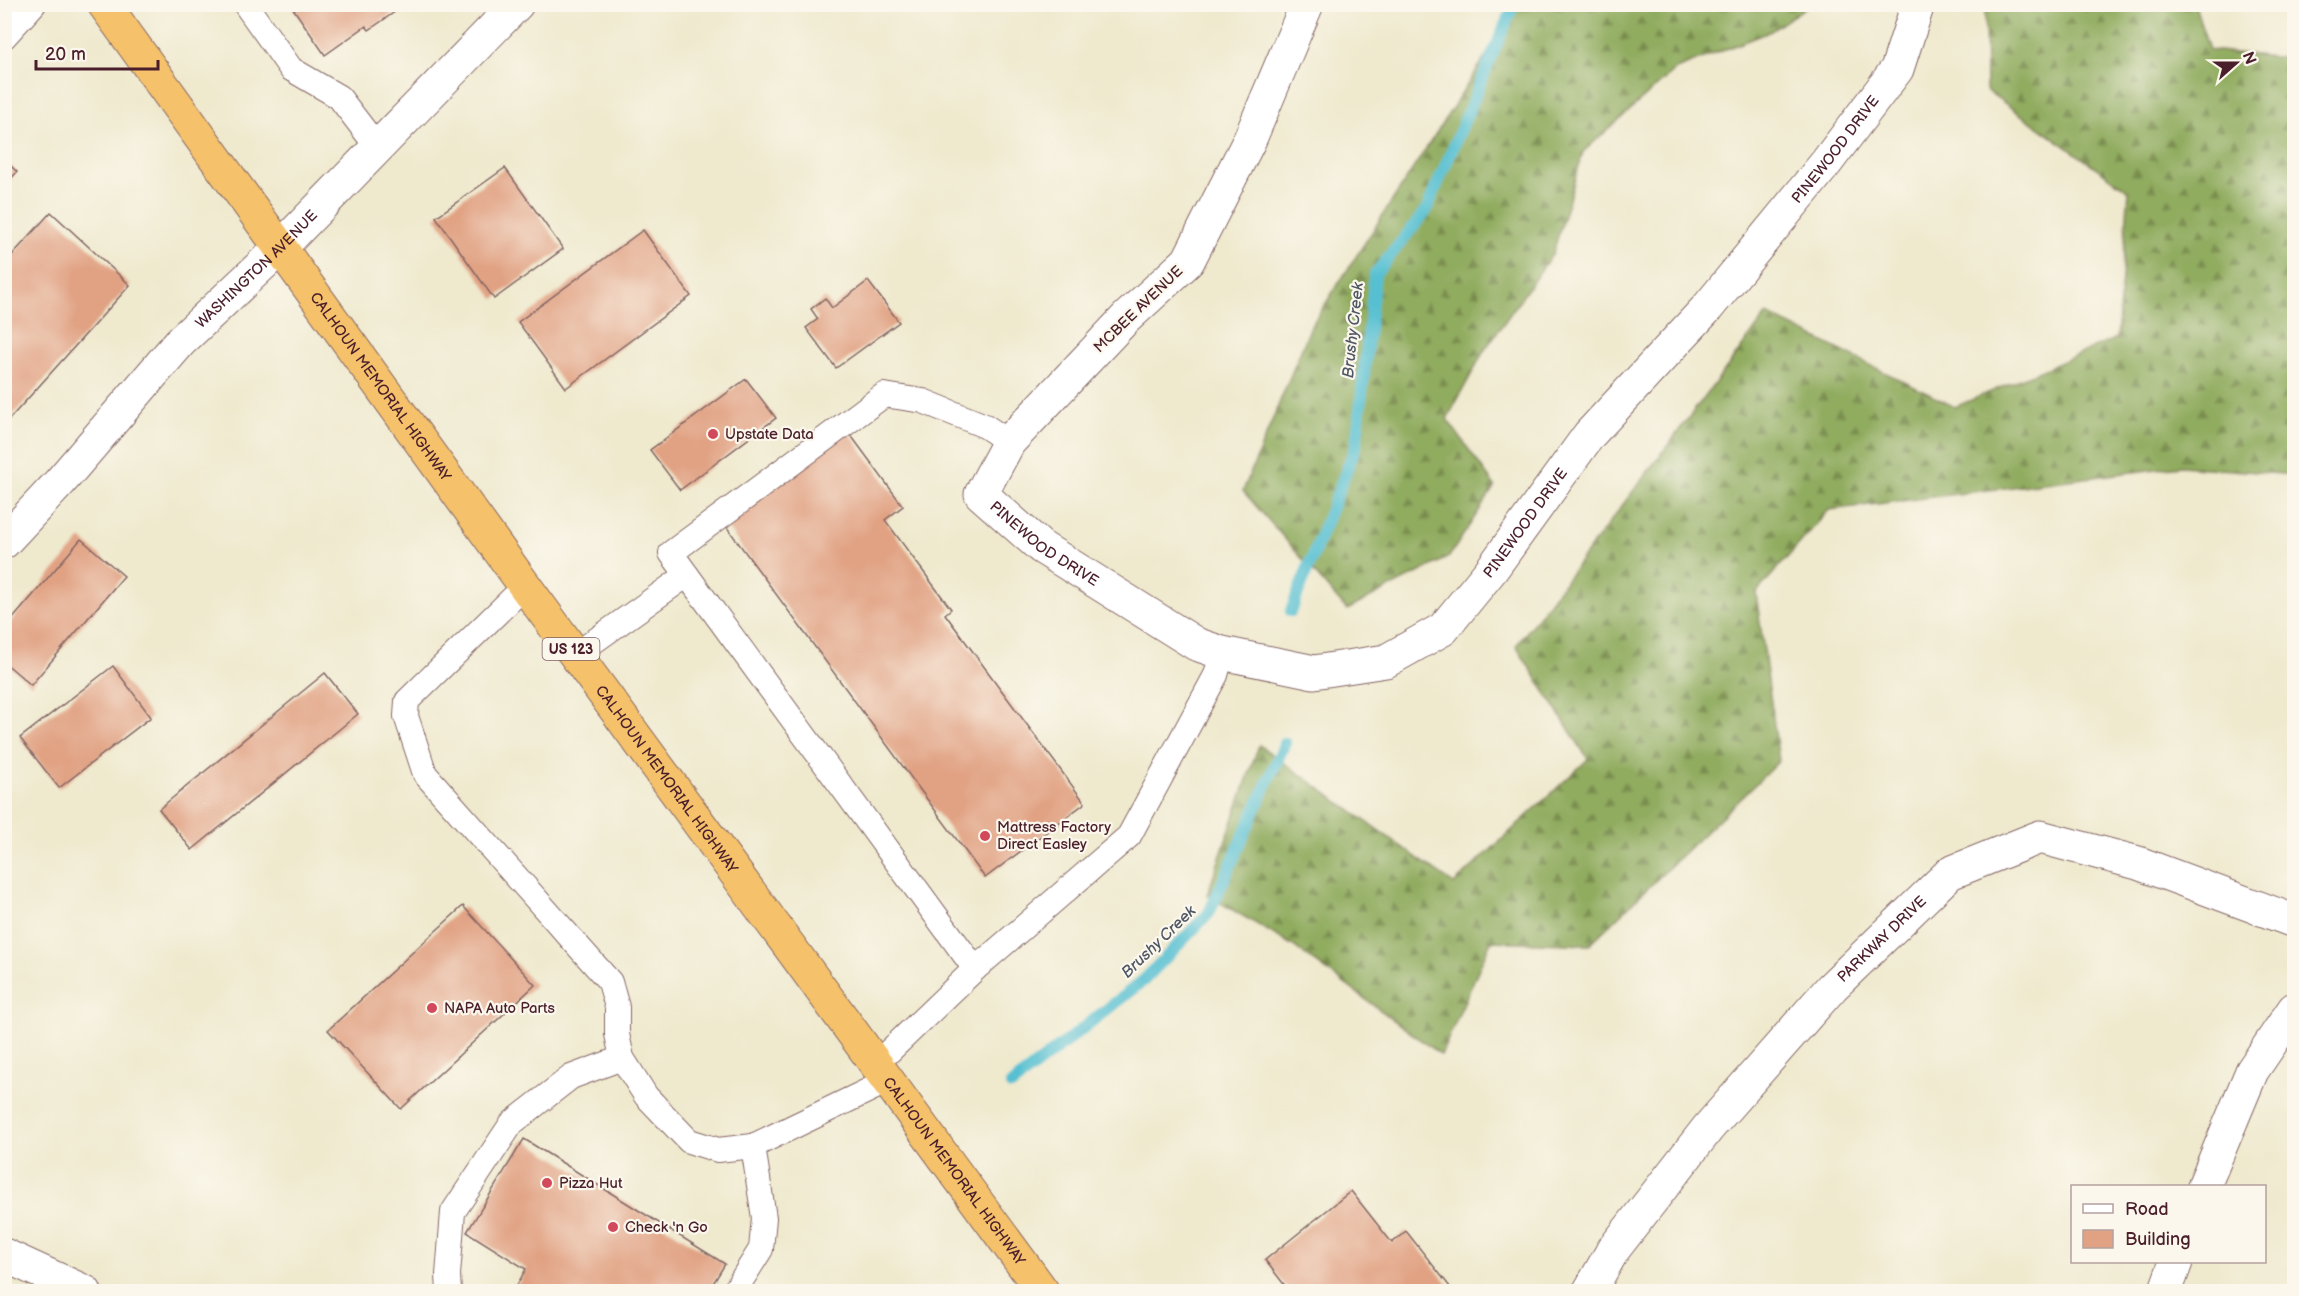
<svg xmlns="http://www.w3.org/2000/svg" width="2299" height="1296" font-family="'Balsamiq Sans',sans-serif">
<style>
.forest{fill:url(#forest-firs);stroke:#6d6644;stroke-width:1.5}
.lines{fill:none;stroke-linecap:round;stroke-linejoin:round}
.stream{stroke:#56c0d2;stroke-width:12}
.building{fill:#e1a283}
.lane-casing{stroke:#846664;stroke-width:26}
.street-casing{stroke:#846664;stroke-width:35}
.highway-casing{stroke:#846664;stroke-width:35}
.lane{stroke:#fff;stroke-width:24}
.street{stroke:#fff;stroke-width:33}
.highway{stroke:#f5c16b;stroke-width:33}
.poi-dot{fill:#d1495b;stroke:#fbf7ec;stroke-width:2}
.labels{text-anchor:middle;stroke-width:4.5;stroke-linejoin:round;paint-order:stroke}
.shield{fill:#fbf7ec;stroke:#7f6065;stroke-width:1.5}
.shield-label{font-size:14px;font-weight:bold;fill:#4a1f2b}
.street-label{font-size:15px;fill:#4a1f2b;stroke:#fbf7ec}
.poi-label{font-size:15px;fill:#4a1f2b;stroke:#fbf7ec;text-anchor:start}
.water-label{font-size:16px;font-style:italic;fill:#4e5765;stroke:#fbf7ec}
</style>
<defs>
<pattern id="forest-firs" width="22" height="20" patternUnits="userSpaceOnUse" patternTransform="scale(1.5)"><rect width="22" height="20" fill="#90ac5e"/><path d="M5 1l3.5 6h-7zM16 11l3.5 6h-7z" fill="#788b4e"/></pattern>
</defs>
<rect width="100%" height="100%" fill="#fbf7ec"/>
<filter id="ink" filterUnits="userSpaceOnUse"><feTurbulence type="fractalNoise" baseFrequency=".0167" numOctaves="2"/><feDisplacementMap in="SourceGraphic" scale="12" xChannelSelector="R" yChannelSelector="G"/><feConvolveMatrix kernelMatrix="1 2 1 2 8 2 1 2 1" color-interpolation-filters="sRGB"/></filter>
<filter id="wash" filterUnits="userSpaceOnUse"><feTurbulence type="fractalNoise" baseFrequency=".008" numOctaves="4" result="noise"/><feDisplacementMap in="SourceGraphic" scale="24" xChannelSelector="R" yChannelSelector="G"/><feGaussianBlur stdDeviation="1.35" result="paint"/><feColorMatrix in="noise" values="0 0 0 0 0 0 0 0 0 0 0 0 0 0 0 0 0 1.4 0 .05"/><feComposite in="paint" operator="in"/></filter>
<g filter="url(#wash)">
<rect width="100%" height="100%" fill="#efe9ce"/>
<!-- forest -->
<g class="forest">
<polygon points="1519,5 1809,5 1771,31 1676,69 1583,152 1553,253 1484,351 1447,419 1495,486 1449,557 1347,610 1243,491 1311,326"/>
<polygon points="1985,5 2195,5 2209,50 2294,59 2294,475 2181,466 1829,510 1756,593 1779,761 1589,945 1491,941 1441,1055 1292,945 1207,895 1259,745 1454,884 1588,759 1516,646 1767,314 1955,407 2117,338 2129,191 1986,90"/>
</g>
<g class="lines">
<!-- stream -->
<g class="stream">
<polyline points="1291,611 1356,446 1375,274 1426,211 1514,4"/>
<polyline points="1011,1085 1144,980 1209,913 1285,743"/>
</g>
</g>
<g id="blocks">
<!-- building -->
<g class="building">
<polygon points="290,4 406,4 369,30 366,26 325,55"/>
<polygon points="5,160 17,172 5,185"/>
<polygon points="505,168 563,249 494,299 436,217"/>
<polygon points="51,212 130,285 4,425 4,264"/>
<polygon points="643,230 691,296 566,388 518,322"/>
<polygon points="868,281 899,322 836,368 806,328 818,319 811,309 825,298 832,308"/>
<polygon points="746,379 776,418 680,490 650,450"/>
<polygon points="847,430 903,506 885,520 951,609 945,614 1085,803 985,878 723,522"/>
<polygon points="81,539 124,576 31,685 4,662 4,629"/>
<polygon points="113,666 151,717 59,788 20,738"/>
<polygon points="325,673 358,714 192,850 159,809"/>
<polygon points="463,906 535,985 401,1109 328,1030"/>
<polygon points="524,1139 725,1264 708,1292 513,1292 526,1269 467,1232"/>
<polygon points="1351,1191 1392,1243 1406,1231 1454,1292 1290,1292 1265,1260"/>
</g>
</g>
</g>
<g filter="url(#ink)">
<use href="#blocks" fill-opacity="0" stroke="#846664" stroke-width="1.5"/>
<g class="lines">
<!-- lane casing -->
<g class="lane-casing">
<g id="lane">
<polyline points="245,4 291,69 339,97 378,148"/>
<polyline points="4,37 34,4"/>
<polyline points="687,575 671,553 884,395 923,401 985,426 1009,442"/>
<polyline points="525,586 407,701 406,716 425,774 610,982 617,1007 617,1034 622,1058 646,1096 689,1141 718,1150 753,1146 888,1081"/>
<polyline points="575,655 687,575 975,969 876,1064"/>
<polyline points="975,969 1129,836 1216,675 1222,653"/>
<polyline points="449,1292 448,1275 453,1212 512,1123 571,1077 622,1058"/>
<polyline points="734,1292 761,1249 764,1218 753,1146"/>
</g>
</g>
<!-- street casing -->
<g class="street-casing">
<g id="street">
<path id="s1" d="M1307 4 1250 139 1188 261 1126 318 1009 442 981 494 1041 547 1196 644 1222 653 1314 672 1386 661 1443 629 1492 569 1589 435 1708 307 1826 163 1897 69 1918 4"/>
<path id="s2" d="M4 542 60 482 180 342 281 247 517 4"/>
<polyline points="2204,1186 2252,1071 2294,1009"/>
<polyline points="4,1255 85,1292"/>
<path id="s3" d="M1589 1292 1613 1250 1708 1128 1832 987 1950 873 2040 837 2138 863 2294 921"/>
<polyline points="2165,1292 2176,1262"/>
</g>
</g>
<!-- highway casing -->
<g class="highway-casing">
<g id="highway">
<path id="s4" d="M104 4 525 586 1043 1292"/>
</g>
</g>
<!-- lane -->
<use href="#lane" class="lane"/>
<!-- street -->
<use href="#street" class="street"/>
<!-- highway -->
<use href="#highway" class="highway"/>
</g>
</g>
<!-- markers -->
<g class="poi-dot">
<circle cx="713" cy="434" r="6"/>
<circle cx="985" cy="836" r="6"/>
<circle cx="432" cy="1008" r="6"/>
<circle cx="547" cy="1183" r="6"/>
<circle cx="613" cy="1227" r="6"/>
</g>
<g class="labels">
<!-- shield labels -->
<rect class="shield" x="542.5" y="638" width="57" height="22" rx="4.5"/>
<g class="shield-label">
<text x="571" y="654">US 123</text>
</g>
<!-- street labels -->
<g class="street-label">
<text dy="5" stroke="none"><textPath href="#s1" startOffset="1740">PINEWOOD DRIVE</textPath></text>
<text dy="5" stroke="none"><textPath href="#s2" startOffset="372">WASHINGTON AVENUE</textPath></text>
<text transform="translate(1138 309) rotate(-44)" y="5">MCBEE AVENUE</text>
<text dy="5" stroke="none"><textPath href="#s4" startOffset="472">CALHOUN MEMORIAL HIGHWAY</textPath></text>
<text dy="5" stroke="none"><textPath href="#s1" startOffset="1254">PINEWOOD DRIVE</textPath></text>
<text dy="5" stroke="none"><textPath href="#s1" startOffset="678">PINEWOOD DRIVE</textPath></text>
<text dy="5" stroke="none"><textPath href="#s4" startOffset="958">CALHOUN MEMORIAL HIGHWAY</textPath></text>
<text dy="5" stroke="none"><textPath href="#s3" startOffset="460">PARKWAY DRIVE</textPath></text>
<text dy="5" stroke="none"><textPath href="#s4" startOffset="1444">CALHOUN MEMORIAL HIGHWAY</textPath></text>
</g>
<!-- poi labels -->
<g class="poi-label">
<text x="725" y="439">Upstate Data</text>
<text x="997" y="832">Mattress Factory<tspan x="997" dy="17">Direct Easley</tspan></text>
<text x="444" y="1013">NAPA Auto Parts</text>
<text x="559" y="1188">Pizza Hut</text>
<text x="625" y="1232">Check 'n Go</text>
</g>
<!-- water labels -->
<g class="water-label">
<text transform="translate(1352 330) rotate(-84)" y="6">Brushy Creek</text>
<text transform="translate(1158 941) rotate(-44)" y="6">Brushy Creek</text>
</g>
</g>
<!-- margin -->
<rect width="2299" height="1296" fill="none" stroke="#fbf7ec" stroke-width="24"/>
<!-- legend -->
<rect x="2071" y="1185" width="195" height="78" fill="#fbf7ec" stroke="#b4a19f" stroke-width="1.5"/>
<rect x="2083" y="1204" width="30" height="9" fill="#ffffff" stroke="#b4a19f" stroke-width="1.5"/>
<text x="2125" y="1215" font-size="18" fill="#4a1f2b">Road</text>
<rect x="2083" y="1230" width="30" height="18" fill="#e1a283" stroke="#b4a19f" stroke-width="1.5"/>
<text x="2125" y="1245" font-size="18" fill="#4a1f2b">Building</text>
<!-- north arrow -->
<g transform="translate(2236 63) rotate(69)" stroke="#fbf7ec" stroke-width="4.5" paint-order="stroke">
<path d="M0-4.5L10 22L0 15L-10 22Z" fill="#4a1f2b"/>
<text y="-9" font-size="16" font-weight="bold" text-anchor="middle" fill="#4a1f2b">N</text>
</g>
<!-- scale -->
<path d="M36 60v9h122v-9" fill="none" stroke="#4a1f2b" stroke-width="3"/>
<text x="45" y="60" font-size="18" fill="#4a1f2b" stroke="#fbf7ec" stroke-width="4.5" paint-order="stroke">20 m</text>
</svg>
